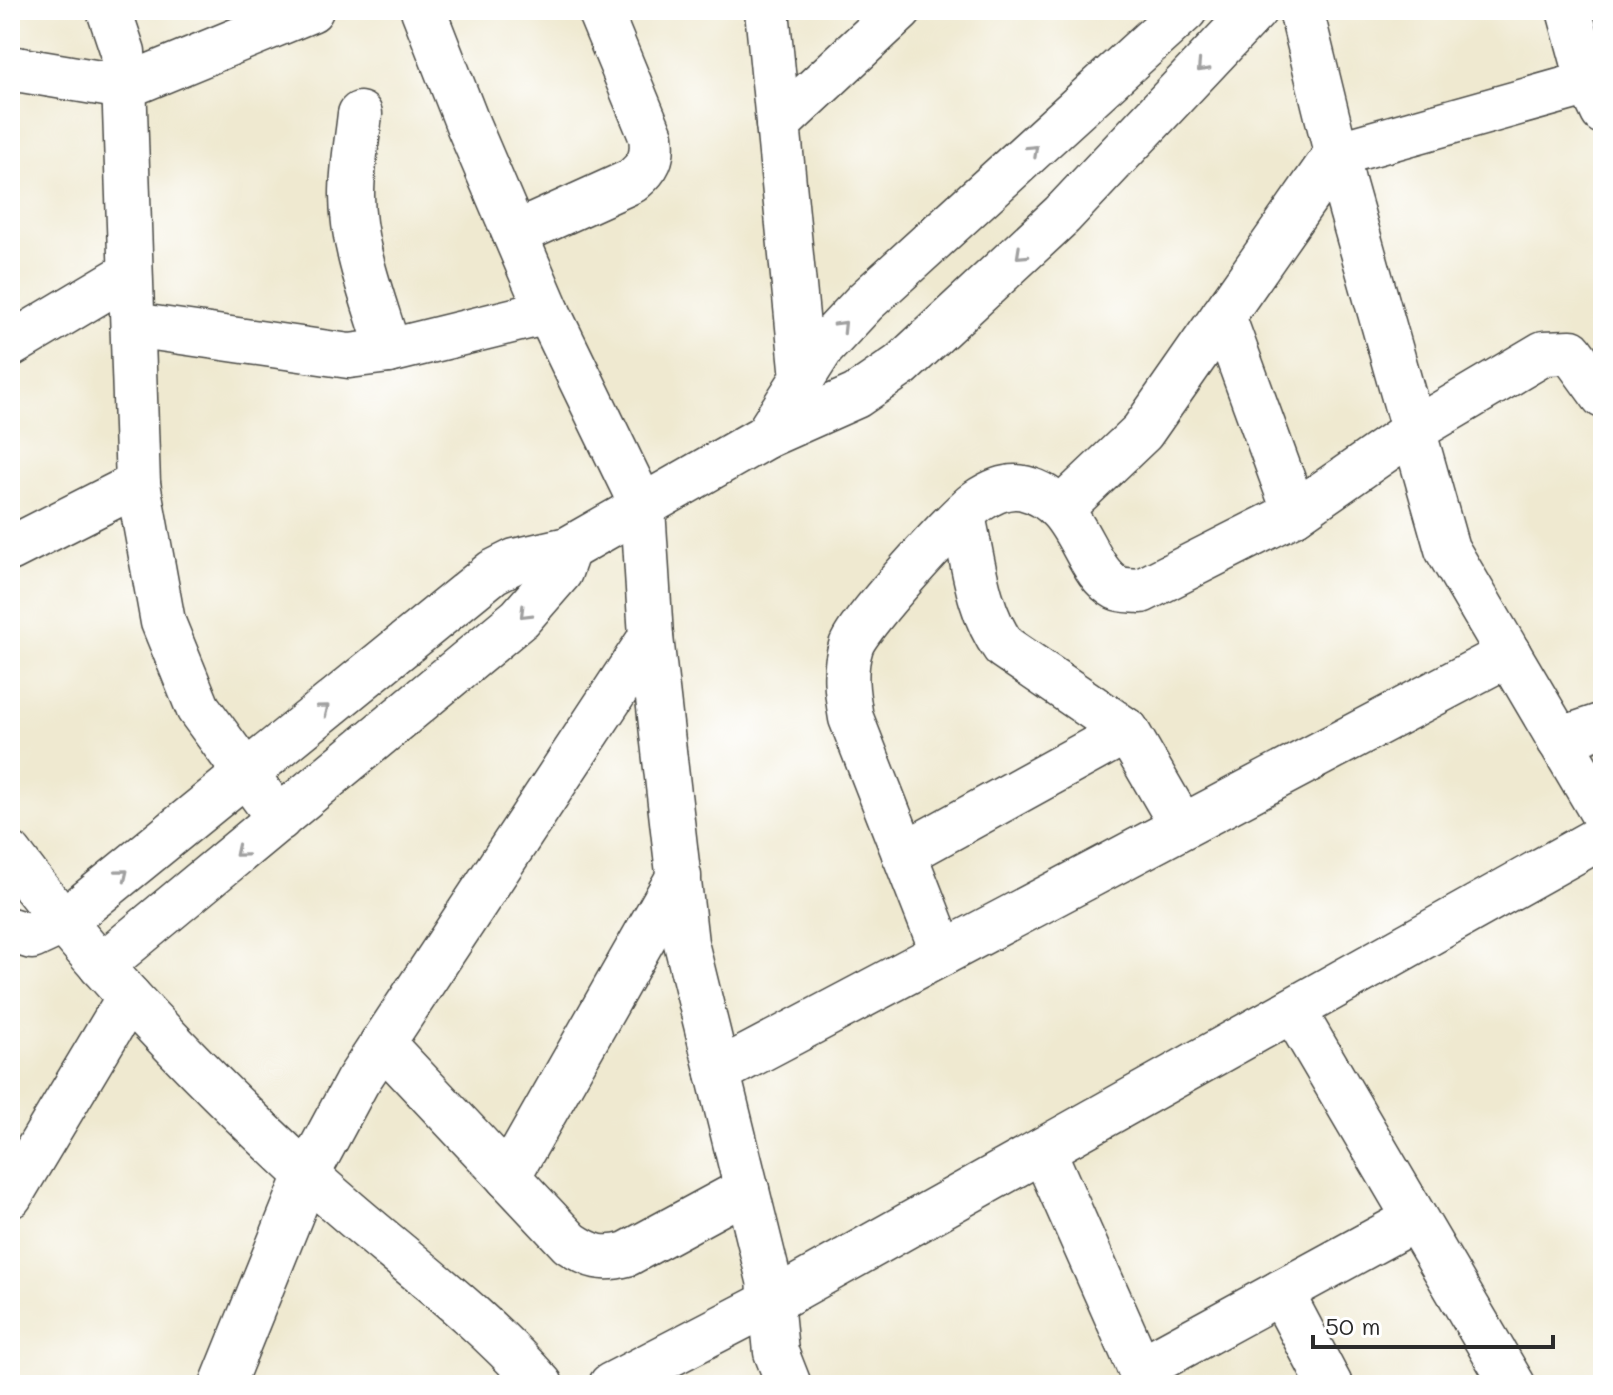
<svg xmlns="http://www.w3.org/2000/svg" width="1613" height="1395" font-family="Mali,sans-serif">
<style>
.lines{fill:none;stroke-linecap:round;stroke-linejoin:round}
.minor-casing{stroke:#484844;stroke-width:47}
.minor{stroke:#fff;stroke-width:44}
.oneway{stroke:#a0a0a0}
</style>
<rect width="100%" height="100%" fill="#fff"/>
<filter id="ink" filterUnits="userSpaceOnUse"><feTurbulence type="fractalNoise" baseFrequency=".0125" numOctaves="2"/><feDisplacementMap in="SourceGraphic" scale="16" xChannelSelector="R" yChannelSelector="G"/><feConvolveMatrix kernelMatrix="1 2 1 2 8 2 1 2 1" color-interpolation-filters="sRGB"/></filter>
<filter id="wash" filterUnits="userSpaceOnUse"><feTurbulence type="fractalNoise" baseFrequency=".006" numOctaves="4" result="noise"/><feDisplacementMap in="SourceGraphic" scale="32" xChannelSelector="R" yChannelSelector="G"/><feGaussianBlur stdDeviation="1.8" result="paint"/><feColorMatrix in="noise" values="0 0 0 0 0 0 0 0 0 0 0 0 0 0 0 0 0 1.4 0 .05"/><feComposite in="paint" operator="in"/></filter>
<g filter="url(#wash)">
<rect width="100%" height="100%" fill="#efe9d0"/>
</g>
<g filter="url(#ink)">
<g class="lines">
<!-- minor casing -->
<g class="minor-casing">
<g id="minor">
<polyline points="109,10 123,52 138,484 163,622 198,708 279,819"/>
<polyline points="423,10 468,125 548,312 643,508 651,637 686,943 769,1280 776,1352 789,1385"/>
<polyline points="767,10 803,378"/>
<polyline points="1301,10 1344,185 1447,549 1603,814"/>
<polyline points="1569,10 1589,83 1603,112"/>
<polyline points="10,68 124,87 311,10"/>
<path d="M360 114C357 141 352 168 352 195 352 247 374 301 389 351"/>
<polyline points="778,124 900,10"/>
<path d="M515 234 632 181C649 167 654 157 651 136L599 10"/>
<polyline points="1223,316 1295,513"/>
<polyline points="133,325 349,356 389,351 548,312"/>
<polyline points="10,345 129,274"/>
<polyline points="766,436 822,348 865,302 1185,10"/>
<polyline points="1061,509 1142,432 1336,154 1589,83"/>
<path d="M963 516C973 560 977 610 1004 647L1127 731 1182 826"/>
<polyline points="10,549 138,484"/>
<polyline points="1559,740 1603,725"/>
<path d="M10 854C97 970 200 1076 306 1174 383 1246 471 1305 541 1385"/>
<polyline points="904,854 1127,731"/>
<polyline points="10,930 32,937 62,923 493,572 515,561 568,549 766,436 856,396 901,365 1062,215 1255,10"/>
<path d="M943 953 851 718C847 694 843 671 851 646 858 624 957 516 978 501 991 492 1008 484 1024 488 1081 502 1081 569 1117 588 1123 591 1134 590 1141 591L1295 513 1414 430 1544 353 1571 352 1603 396"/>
<polyline points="101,966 520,618 560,572 568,549"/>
<polyline points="1293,1010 1513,1385"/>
<path d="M382 1043 570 1243C591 1257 603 1261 627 1254L747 1189"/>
<polyline points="718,1072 1509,654"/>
<polyline points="1043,1150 1147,1385"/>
<polyline points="508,1177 679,876"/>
<polyline points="10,1196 129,997"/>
<polyline points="1281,1292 1330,1385"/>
<polyline points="1140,1369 1415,1219"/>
<polyline points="222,1385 307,1175 357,1082 651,637"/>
<polyline points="611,1385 771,1302 1603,836"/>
</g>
</g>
<!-- minor -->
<use href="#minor" class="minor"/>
</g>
<!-- one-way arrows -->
<defs><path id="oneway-chevron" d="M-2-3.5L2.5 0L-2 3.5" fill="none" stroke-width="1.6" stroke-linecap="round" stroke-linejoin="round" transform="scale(2)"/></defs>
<g class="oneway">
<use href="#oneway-chevron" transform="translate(1202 67) rotate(133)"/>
<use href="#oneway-chevron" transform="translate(1033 150) rotate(-43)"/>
<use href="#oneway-chevron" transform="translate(1021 254) rotate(137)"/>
<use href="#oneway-chevron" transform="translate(842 326) rotate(-46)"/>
<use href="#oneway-chevron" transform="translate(525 613) rotate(135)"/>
<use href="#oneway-chevron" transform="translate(324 709) rotate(-39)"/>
<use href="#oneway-chevron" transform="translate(240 852) rotate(140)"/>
<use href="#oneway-chevron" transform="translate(123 874) rotate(-39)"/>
</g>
</g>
<!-- margin -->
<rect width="1613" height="1395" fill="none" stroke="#fff" stroke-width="40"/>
<!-- scale -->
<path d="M1313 1335v12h240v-12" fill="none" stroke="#2b2b2b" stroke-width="4"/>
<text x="1325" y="1335" font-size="24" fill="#2b2b2b" stroke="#ffffff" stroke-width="6" paint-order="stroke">50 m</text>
</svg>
